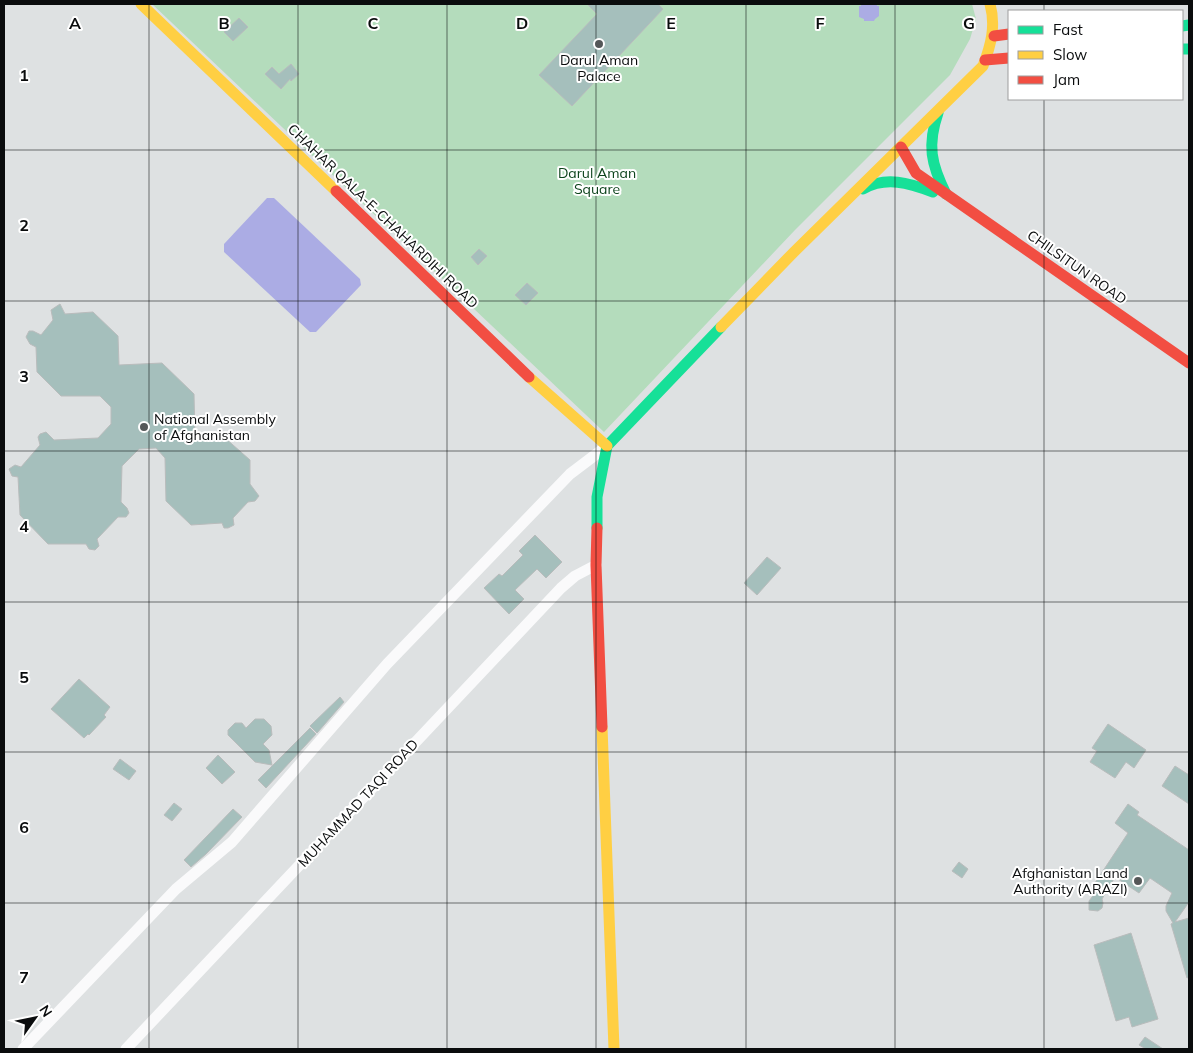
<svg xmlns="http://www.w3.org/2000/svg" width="1193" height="1053" font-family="Mulish,sans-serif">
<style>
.green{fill:#b4dcbc}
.water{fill:#abace4}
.building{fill:#a5bfbc;stroke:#b9bcbc}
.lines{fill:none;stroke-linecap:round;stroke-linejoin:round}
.street{stroke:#fafafb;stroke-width:11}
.fast{stroke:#16e098;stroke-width:11}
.slow{stroke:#ffcf43;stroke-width:11}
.jam{stroke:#f24e42;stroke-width:11}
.grid{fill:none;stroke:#0a0c0d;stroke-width:1;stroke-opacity:0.55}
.poi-dot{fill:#545758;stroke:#fff;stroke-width:2}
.labels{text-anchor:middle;stroke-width:4;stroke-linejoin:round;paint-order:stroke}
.poi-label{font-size:14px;fill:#0a0c0d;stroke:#fff}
.park-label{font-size:14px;fill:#0c431b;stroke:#fff}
.street-label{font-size:14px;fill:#0a0c0d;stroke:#fff}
.grid-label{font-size:16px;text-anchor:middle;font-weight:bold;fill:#0a0c0d;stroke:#fff;stroke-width:4;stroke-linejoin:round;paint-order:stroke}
</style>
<rect width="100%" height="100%" fill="#dee1e2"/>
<!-- green -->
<polygon class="green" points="152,4 972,4 976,19 970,39 950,75 795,230 604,432"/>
<!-- water -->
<g class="water">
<polygon points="861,4 877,4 877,6 879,6 879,16 875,19 874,21 864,21 864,19 859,17 859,6 861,6"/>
<polygon points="267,198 274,198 360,279 361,285 316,332 310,332 224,252 224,244"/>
</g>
<!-- building -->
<g class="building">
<polygon points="587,4 658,4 663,9 572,106 539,75 597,14"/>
<polygon points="239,18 248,27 233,41 224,32"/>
<polygon points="291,64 299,74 291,81 290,79 281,89 265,74 272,67 279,74"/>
<polygon points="479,249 487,256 478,265 471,257"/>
<polygon points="527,283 538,293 526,305 515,295"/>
<polygon points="60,304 65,314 93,312 118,336 119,365 162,363 194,394 195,438 224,437 250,460 250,484 259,496 255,501 248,502 233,518 234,525 228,528 224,528 222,523 191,525 166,501 165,458 156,448 139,449 122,466 121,502 127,508 129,513 126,517 118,517 97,539 99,546 95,550 89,549 86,544 48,544 20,515 18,477 12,476 9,469 15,465 21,467 40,445 38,437 40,434 46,432 54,440 98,438 111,424 111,407 100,396 61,396 37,372 36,347 30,344 26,337 29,331 33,331 41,335 53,320 51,310"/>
<polygon points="535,535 562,562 546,578 537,569 515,590 524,599 509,614 484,588 499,574 502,576 523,555 519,551"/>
<polygon points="767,557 781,568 757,595 744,583"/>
<polygon points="79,679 110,707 104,715 106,717 89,735 88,734 84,738 51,709"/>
<polygon points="340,697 344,702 317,733 310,726"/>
<polygon points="255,719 264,719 271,726 272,735 263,744 269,750 272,765 255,762 228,735 228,730 235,723 242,723 246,728"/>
<polygon points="1108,724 1146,750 1134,768 1126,762 1115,778 1090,762 1097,751 1092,748"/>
<polygon points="310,728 316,734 266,788 258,780"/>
<polygon points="218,755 235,772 222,784 206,768"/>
<polygon points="120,759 136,771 129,780 113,769"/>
<polygon points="1175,766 1189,775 1189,804 1162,786"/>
<polygon points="174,803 182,809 172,821 164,815"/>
<polygon points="1128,804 1139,812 1137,815 1189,850 1189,902 1175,922 1189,918 1189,977 1187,978 1171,924 1173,923 1166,911 1166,906 1172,893 1150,878 1139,893 1115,877 1102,899 1103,903 1102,908 1098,911 1089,910 1089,901 1096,892 1091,889 1128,833 1115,823"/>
<polygon points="233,809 242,817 206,854 191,867 184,860"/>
<polygon points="959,862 968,869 962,878 952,871"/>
<polygon points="1131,933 1158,1019 1132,1027 1129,1017 1116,1021 1094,945"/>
<polygon points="1145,1037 1163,1049 1146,1049 1139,1045"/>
</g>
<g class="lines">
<!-- street -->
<g class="street">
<polyline points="23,1049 176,889 232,842 387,664 570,474 607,446"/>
<polyline points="126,1049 561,588 575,576 596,565"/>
</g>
<!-- fast -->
<g class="fast">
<polyline points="1182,26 1189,25"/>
<polyline points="1182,49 1189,49"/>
<path d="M938 113C927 145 931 164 946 194"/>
<path d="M863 189C886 176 909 183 933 192"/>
<polyline points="597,528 597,497 607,446 721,327"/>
</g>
<!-- slow -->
<g class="slow">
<polyline points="141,4 336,191"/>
<path d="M721 327 794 252 983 66C991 45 996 26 990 4"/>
<polyline points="529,377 607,446"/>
<polyline points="602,727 614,1049"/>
</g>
<!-- jam -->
<g class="jam">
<polyline points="994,36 1009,34"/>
<polyline points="985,60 1009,58"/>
<polyline points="901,147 916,173 1189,363"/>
<polyline points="336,191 529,377"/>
<polyline points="597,528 596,565 602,727"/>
</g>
</g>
<!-- grid -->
<path class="grid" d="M149 4V1049M298 4V1049M447 4V1049M596 4V1049M746 4V1049M895 4V1049M1044 4V11M1044 99V1049M4 150H1189M4 301H1189M4 451H1189M4 602H1189M4 752H1189M4 903H1189"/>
<!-- markers -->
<g class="poi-dot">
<circle cx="599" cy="44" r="5"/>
<circle cx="144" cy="427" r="5"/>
<circle cx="1138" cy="881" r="5"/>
</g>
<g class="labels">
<!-- poi labels -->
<g class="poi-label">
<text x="599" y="65">Darul Aman<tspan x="599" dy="16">Palace</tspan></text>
<text x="154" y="424" text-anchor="start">National Assembly<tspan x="154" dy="16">of Afghanistan</tspan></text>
<text x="1128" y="878" text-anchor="end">Afghanistan Land<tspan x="1128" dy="16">Authority (ARAZI)</tspan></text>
</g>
<!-- park labels -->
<g class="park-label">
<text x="597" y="178">Darul Aman<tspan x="597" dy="16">Square</tspan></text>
</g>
<!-- street labels -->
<g class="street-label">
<text transform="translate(383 216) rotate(44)" y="5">CHAHAR QALA-E-CHAHARDIHI ROAD</text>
<text transform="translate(1077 267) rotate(35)" y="5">CHILSITUN ROAD</text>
<text transform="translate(358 803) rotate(-47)" y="5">MUHAMMAD TAQI ROAD</text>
</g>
</g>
<g class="grid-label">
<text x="75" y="29">A</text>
<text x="224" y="29">B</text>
<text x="373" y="29">C</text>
<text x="522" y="29">D</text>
<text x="671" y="29">E</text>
<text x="820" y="29">F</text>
<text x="969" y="29">G</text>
<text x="24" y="81">1</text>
<text x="24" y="231">2</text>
<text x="24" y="382">3</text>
<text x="24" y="532">4</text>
<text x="24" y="683">5</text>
<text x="24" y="833">6</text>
<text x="24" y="983">7</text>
</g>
<!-- border -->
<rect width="1193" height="1053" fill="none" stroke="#0a0c0d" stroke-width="10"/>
<!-- legend -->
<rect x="1008" y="10" width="175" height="90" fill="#ffffff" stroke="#9d9e9e"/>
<rect x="1018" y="26" width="25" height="8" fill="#16e098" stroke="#9d9e9e"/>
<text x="1053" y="35" font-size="15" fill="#0a0c0d">Fast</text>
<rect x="1018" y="51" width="25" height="8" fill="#ffcf43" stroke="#9d9e9e"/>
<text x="1053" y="60" font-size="15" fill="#0a0c0d">Slow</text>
<rect x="1018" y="76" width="25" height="8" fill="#f24e42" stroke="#9d9e9e"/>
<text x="1053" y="85" font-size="15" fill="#0a0c0d">Jam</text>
<!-- north arrow -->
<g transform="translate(35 1018) rotate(57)" stroke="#ffffff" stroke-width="4" paint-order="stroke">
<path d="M0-4L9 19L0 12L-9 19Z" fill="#0a0c0d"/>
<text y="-8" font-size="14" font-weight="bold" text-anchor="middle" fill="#0a0c0d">N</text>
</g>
</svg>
